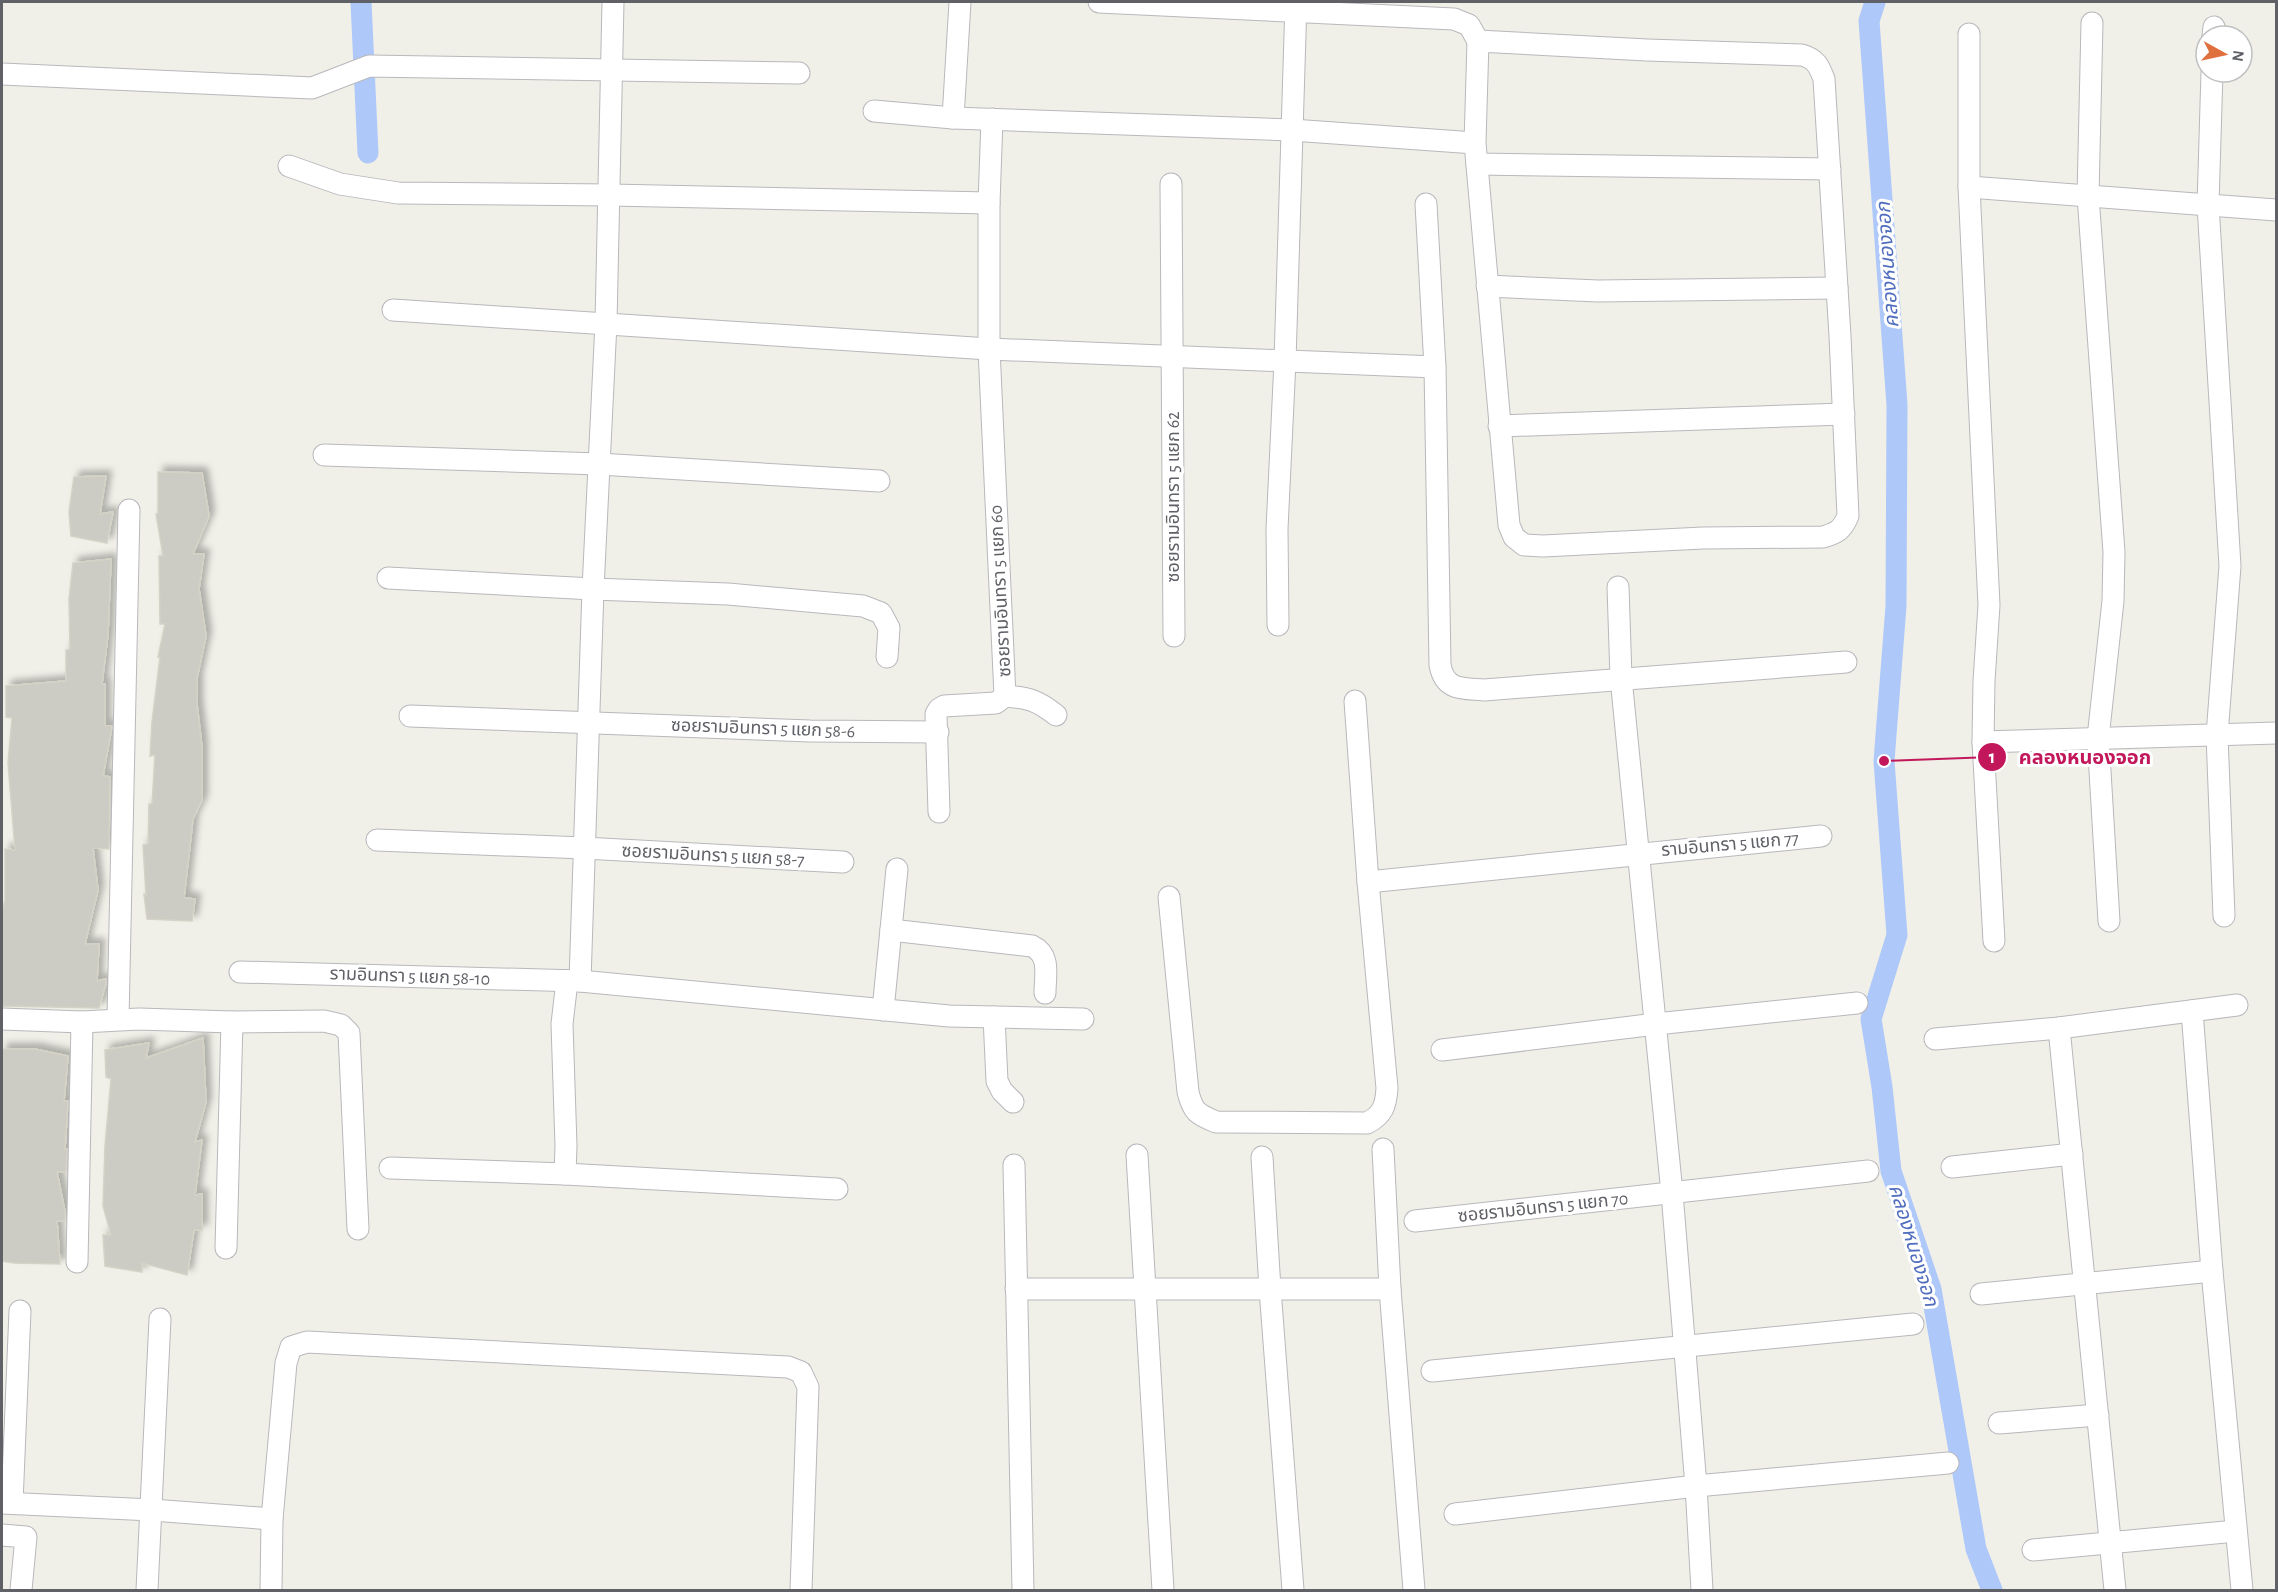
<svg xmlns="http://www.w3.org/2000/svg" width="2278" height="1592" font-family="'Alegreya Sans','Noto Sans Thai',sans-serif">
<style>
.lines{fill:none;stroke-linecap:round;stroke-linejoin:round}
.canal{stroke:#aec8fa;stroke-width:21}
.building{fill:#cccbc4;stroke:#d5d3c6;stroke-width:1.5;filter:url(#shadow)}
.minor-casing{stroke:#b8b8bd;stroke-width:23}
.minor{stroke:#fff;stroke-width:21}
.labels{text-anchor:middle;stroke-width:6;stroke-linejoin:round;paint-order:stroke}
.street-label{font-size:18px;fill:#5f6167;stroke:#fff}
.water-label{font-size:20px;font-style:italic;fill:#506dbe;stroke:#fff}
.leader{fill:none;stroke:#c2185b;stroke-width:2}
.callout-dot{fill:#c2185b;stroke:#fff;stroke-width:2}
.mark-label{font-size:18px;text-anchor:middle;font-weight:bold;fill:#fff}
.callout-label{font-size:20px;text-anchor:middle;font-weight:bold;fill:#c2185b;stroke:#fff;stroke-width:6;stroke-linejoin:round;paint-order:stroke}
</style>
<defs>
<filter id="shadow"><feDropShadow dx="5.5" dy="-5.5" stdDeviation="3" flood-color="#0004"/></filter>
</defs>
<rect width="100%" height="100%" fill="#f0f0e8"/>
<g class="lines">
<!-- canal -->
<g class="canal">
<polyline points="361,2 368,153"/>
<polyline points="1875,2 1869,21 1897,405 1896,606 1884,761 1897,935 1871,1019 1882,1087 1891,1171 1931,1289 1976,1549 1992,1590"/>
</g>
</g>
<!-- building -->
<g class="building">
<polygon points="158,472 202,473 209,516 193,554 204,554 199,589 206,636 197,678 197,704 202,747 202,800 193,819 184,898 195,899 192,921 147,919 144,894 146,895 143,845 148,844 149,804 152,804 155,755 150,756 152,722 160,657 158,657 165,624 160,624 159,556 163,556 156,514 158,514"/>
<polygon points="106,476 100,514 113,512 107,543 71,536 69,512 74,477"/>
<polygon points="111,559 108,634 102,684 105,684 105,726 112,726 103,776 110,777 109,849 93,848 98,890 85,944 99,944 97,981 106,979 106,983 99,1008 2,1006 2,913 5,900 5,849 15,850 8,763 12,718 6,717 6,686 66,681 66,650 70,649 69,599 73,563"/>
<polygon points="203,1038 206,1102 195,1142 202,1140 195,1195 202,1194 202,1230 194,1230 187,1275 142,1263 142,1272 105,1266 103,1235 111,1235 103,1206 105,1146 111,1079 106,1077 105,1050 149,1043 146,1058"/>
<polygon points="2,1049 35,1049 68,1056 64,1101 68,1101 65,1149 67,1149 66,1172 57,1172 65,1212 65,1221 57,1221 60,1264 14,1263 2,1261"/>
</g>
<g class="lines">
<!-- minor casing -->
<g class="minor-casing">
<g id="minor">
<polyline points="1099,2 1454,19 1469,25 1478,41"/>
<polyline points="2092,23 2088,196 2114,552 2113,601 2098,738 2109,921"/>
<polyline points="1969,34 1969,187 1989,605 1984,681 1983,742 1994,941"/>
<polyline points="2213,36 2214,27"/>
<polyline points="2212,72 2208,205 2230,566 2217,735 2224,916"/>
<polyline points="2,74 312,88 369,66 799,73"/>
<path d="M874 111 953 118 1292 130 1475 143 1478 41 1647 50 1802 55C1816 59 1819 66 1824 79L1840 336 1848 516C1842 530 1837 533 1823 537L1703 538 1543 546 1524 545 1514 537 1509 525 1475 143"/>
<polyline points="953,118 960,2"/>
<polyline points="1477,164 1830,169"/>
<polyline points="289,166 340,184 398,193 610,195 989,203"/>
<polyline points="1171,184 1174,636"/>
<polyline points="1969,187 2276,210"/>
<path d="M1426 204 1435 367 1440 665C1445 691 1462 688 1484 690L1846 662"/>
<polyline points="1487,286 1598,291 1837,288"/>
<polyline points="393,310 989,349 1435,367"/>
<polyline points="1499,426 1844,414"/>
<polyline points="324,455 599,464 879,481"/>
<polyline points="388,578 593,589 728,594 863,606 881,613 889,628 887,657"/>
<polyline points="1618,587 1621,678 1672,1193 1696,1486 1702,1590"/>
<polyline points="1278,625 1277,529 1285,361 1296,2"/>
<path d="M1005 696C1029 698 1037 700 1056 715"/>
<polyline points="410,716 810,731 938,732"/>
<polyline points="1983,742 2276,733"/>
<polyline points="939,812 936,714 939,709 944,706 996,703 1005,696 989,349 989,203 992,119"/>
<polyline points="377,840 584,848 843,862"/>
<polyline points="1368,882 1821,836"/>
<path d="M1169 897 1188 1092C1193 1112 1197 1114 1216 1122L1367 1123C1383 1115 1386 1105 1387 1088L1368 882 1355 701"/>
<path d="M891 930 1032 946C1051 955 1045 975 1045 993"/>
<polyline points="240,972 580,981 949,1016 1083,1019"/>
<polyline points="580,981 593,589 606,323 613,2"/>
<polyline points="883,1010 897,869"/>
<polyline points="2192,1011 2212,1271 2242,1590"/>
<polyline points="994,1017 997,1081 1002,1091 1013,1102"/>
<polyline points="2,1019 82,1022 139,1019 232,1022 324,1021 341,1025 349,1033 358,1229"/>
<polyline points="118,1019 129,510"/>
<polyline points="2059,1028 2115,1590"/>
<polyline points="1935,1039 2059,1028 2237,1005"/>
<polyline points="1442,1050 1656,1024 1857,1003"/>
<polyline points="1383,1149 1390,1289 1414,1590"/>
<polyline points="1137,1155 1163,1590"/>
<polyline points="1262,1157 1270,1289 1293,1590"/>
<polyline points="1014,1165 1023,1590"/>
<polyline points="1952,1167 2072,1154"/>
<polyline points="390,1168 565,1174 837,1189"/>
<polyline points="565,1174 566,1146 562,1024 567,981"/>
<polyline points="1415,1221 1868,1171"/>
<polyline points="226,1248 232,1022"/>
<polyline points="77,1262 82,1022"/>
<polyline points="1016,1289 1390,1289"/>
<polyline points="1981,1294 2212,1271"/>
<polyline points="1432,1371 1913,1324"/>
<polyline points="1999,1423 2098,1415"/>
<polyline points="2,1503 152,1510 272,1519"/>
<polyline points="12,1503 20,1311"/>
<polyline points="1455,1514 1696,1486 1948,1463"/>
<polyline points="2,1535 26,1537 21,1590"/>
<polyline points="2033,1550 2236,1531"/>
<polyline points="147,1590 160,1319"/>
<polyline points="271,1590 272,1519 286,1363 291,1347 307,1342 788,1367 801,1372 808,1387 801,1590"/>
</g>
</g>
<!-- minor -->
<use href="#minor" class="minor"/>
</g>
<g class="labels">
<!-- street labels -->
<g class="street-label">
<text transform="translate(1173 497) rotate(-90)" y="6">ซอยรามอินทรา 5 แยก 62</text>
<text transform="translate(1000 591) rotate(-93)" y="6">ซอยรามอินทรา 5 แยก 60</text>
<text transform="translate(763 728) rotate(2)" y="6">ซอยรามอินทรา 5 แยก 58-6</text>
<text transform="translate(1730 844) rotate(-5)" y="6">รามอินทรา 5 แยก 77</text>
<text transform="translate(713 855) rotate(3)" y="6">ซอยรามอินทรา 5 แยก 58-7</text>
<text transform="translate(410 976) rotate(2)" y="6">รามอินทรา 5 แยก 58-10</text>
<text transform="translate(1543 1207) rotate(-6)" y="6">ซอยรามอินทรา 5 แยก 70</text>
</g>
<!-- water labels -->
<g class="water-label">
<text transform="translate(1887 265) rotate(-94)" y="7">คลองหนองจอก</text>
<text transform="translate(1914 1245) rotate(73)" y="7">คลองหนองจอก</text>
</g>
</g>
<!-- callouts -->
<path class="leader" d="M1884 761L1992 757"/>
<g class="callout-dot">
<circle cx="1884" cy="761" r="6"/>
<circle cx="1992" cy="757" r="15"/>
</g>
<g class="mark-label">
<text x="1992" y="763">1</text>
</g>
<g class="callout-label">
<text x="2085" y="764">คลองหนองจอก</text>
</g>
<!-- border -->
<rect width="2278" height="1592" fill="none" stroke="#5f6167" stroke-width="6"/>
<!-- north arrow -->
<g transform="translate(2224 54) rotate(98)"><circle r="28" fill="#ffffff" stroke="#bfc0c2" stroke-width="1.5"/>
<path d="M0-4.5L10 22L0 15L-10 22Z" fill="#e06f3e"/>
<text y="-9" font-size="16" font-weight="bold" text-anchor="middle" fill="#5f6167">N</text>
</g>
</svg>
